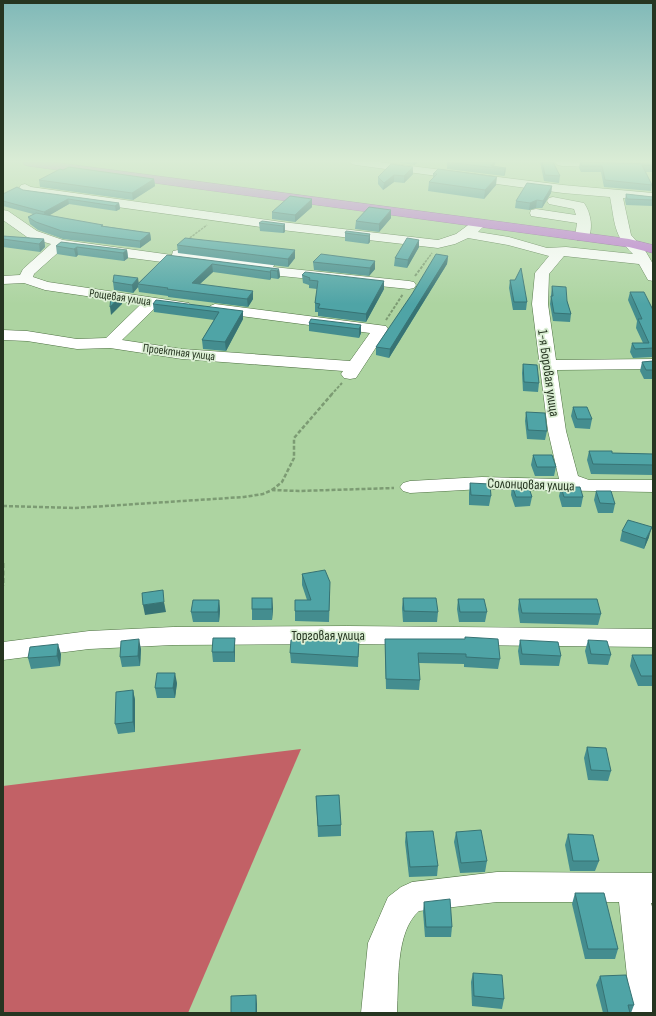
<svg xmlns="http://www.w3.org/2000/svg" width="656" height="1016" font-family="'Sofia Sans Condensed',sans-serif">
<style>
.forest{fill:#c26166}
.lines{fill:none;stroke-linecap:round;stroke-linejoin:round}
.minor-casing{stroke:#4e7142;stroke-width:1}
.highway-casing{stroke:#885d94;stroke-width:1}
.path-far3{stroke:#7c9b73;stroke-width:1.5;stroke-dasharray:2.5 1;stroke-linecap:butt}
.path-far2{stroke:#7c9b73;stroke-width:2;stroke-dasharray:3 1.5;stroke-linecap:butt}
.path-far1{stroke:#7c9b73;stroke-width:2.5;stroke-dasharray:4 2;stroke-linecap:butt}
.path{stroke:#7c9b73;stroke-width:3;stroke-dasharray:5 2.5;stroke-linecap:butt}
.minor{fill:#fff;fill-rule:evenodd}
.highway{fill:#bc73d2;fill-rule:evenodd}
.wall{fill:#448d8f}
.shaded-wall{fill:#377374}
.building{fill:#4fa4a6;stroke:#377374}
.labels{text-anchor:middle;stroke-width:3.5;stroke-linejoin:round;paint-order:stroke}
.far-street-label{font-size:12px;fill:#263521;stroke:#dbefd4}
.street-label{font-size:14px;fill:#263521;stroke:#dbefd4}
</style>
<rect width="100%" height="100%" fill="#add4a1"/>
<!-- forest -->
<polygon class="forest" points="301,749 188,1013 3,1013 3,786"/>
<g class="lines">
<!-- minor casing -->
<g class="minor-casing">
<g id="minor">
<path d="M350 162H379L563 185 653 193V201L623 198 631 235 646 252 653 264V281L648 280 639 264 564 256 549 274 548 304 556 360 653 359V369L557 370 566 431 578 476 589 480H653V492L482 489 410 493 403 491 400 487 403 483 410 481 482 477 559 479 548 431 532 304 535 273 549 256 508 245 468 238 455 244 438 248 282 230 24 194 20 193 18 190 21 185 25 184 31 187 282 222 438 240 456 234 475 220H485L487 223 478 232 509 237 547 248 566 247 633 254C613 235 615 222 610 197L563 193 356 165 352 164Z"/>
<polygon points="555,162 653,163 653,169 562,166 558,165"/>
<path d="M553 197 584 203C591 213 594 230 587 240H577L575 237 577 223 531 216 530 213 531 210 536 209 576 215 574 209 549 204 547 201 549 198Z"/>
<polygon points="3,210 8,211 37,231 63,240 172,255 173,251 178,250 268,260 273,261 275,264 273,267 409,281 414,282 416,285 414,288 409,289 252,273 247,272 245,269 247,266 199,261 200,262 198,265 193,266 62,249 34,274 33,277 48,282 189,303 192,306 189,309 184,311 156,307 122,340 182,349 350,361 370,333 210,312 207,309 210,306 215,304 386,326 388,329 356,378 350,379 344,378 341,374 343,371 182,359 110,348 77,349 27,341 3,340 3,330 27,331 77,339 106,338 141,304 45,290 24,283 3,284 3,276 20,275 23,269 51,244 27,237 3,220"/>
<polygon points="347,626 653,629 653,647 347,644 173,645 89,649 3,660 3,642 89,631 173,627"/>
<path d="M497 872 653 873V903H651L653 910V1013H631L619 902H497L419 911C395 932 399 982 397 1013H361L368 943 388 897 401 887 412 882Z"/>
</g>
</g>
<!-- highway casing -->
<g class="highway-casing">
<polygon id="highway" points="23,162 52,162 629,239 653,245 653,253 629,247 29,166 25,165"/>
</g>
<!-- path-far3 -->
<g class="path-far3">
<polyline points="187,240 207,225"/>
<polyline points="423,265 432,253"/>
</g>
<!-- path-far2 -->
<g class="path-far2">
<polyline points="415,276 424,264"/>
<polyline points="386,320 403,294"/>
<polyline points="331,395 342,383"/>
</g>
<!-- path-far1 -->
<g class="path-far1">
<polyline points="272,490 282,482 294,458 294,438 332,394"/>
<polyline points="3,506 75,508 244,497 263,494 272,490 299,491 394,488"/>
</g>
<!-- path -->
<polyline class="path" points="3,563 3,586"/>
<!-- minor -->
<use href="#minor" class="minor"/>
<!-- highway -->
<use href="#highway" class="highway"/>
</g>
<!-- wall -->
<g class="wall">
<polygon points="400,162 417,162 417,163 414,165 400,163"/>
<polygon points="447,162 494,166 506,168 505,174 504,176 447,169"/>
<polygon points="540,162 553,162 560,176 559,183 544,181"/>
<polygon points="580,162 653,164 653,172 646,172 652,185 651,191 604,187 601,172 581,172 579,168"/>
<polygon points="413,167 413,174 404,183 394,182 383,190 378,184 378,177"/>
<polygon points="63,170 154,179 155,186 133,200 40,187 39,180"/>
<polygon points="433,174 496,185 484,199 428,191 429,182 433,178"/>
<polygon points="552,186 551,193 542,208 536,208 529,210 515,208 516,201"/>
<polygon points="23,190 119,203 120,209 116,211 69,204 49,215 103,226 150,233 151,240 140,248 63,239 38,230 30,224 28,217 33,214 3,206 3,194"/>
<polygon points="626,194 653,197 653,206 626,205 625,200"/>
<polygon points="312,199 312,207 295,222 272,219 272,212"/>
<polygon points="391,218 379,232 355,229 356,221"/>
<polygon points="259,223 285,224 285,232 283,233 260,231"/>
<polygon points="345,233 370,234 370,242 368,244 345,241"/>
<polygon points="3,236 44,239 45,247 40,252 3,247"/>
<polygon points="419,240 419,247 407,268 394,266 395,258"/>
<polygon points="61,242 127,250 128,258 124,261 78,255 76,257 57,254 56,246"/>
<polygon points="177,245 295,258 288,267 178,253"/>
<polygon points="167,255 279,269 280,277 278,279 271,278 270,280 213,272 200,284 253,299 248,307 168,297 168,296 139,292 138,287 133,293 114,290 113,282 138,278 138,283"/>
<polygon points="448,256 447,264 389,358 376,355 376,347"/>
<polygon points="375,261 375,269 369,276 314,270 313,262"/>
<polygon points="302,275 384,281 384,289 366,322 318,316 318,312 315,312 315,303 317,289 309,288 309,285 303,283"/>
<polygon points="510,280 527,302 526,310 513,310 509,288"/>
<polygon points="552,286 567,301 571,314 570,322 553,321 550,304"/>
<polygon points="630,292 653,310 653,357 633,358 630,352 632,343 643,343 636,328 637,321 628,300"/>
<polygon points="153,304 243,311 243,319 226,351 203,349 202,340 214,320 154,312"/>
<polygon points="309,323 361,325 361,333 359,338 309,331"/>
<polygon points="653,361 653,379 644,379 640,371 642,362"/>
<polygon points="523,364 539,383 538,392 523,391 522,373"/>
<polygon points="573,407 592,419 590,429 575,428 571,416"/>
<polygon points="526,412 547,431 545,440 527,439 525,421"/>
<polygon points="589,451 612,453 653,454 653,475 591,474 587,460"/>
<polygon points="533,455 556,467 554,476 535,476 531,465"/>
<polygon points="470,483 491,496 489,506 469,505 469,493"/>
<polygon points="512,485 532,497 530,506 515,507 511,495"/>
<polygon points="561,487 583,497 581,507 562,507 559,496"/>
<polygon points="596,491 615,504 613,513 598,513 594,500"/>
<polygon points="622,531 649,537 644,549 620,541"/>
<polygon points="302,574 330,592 329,622 295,621 295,611 307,600 302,585"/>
<polygon points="403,598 438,612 437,622 403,622 402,608"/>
<polygon points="458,599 487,612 485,622 459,622 457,609"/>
<polygon points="519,599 601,614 598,625 520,623 518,609"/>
<polygon points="219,600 220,610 219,622 193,622 191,612"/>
<polygon points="273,608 272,620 252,620 252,609"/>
<polygon points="465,637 500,659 498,669 464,667 464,664 419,663 420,680 419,690 386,689 385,649 385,639 465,639"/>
<polygon points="235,638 235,662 213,662 212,652"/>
<polygon points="520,640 561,656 559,666 520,665 518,651"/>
<polygon points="588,640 611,655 608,665 588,664 585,651"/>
<polygon points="332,641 359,641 358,667 291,663 290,653"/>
<polygon points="141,649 140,666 122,667 120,657"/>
<polygon points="61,654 60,666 31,669 28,658"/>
<polygon points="632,655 653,655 653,686 638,686 630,666"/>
<polygon points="177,683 175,698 157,698 155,688"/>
<polygon points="133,690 135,700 135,732 118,734 115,724"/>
<polygon points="587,747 611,771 608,781 588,780 584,758"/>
<polygon points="316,796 341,825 341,836 318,837"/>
<polygon points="406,832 438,866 437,876 409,877 405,842"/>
<polygon points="456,832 487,861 485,872 460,873 454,842"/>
<polygon points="568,834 599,861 595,871 570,871 565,845"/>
<polygon points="575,893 618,949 615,959 585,959 572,904"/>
<polygon points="424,902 452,927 451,937 425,937 423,912"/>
<polygon points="473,973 504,999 502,1009 472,1006 471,982"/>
<polygon points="600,976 634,1005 631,1013 603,1013 596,985"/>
</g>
<!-- shaded-wall -->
<g class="shaded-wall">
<polygon points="414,162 417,162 417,163 414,165"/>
<polygon points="493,162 496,162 493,168 491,166"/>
<polygon points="413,167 413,174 404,183 404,176"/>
<polygon points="506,168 505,174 504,176 504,169"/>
<polygon points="394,175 394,182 383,190 384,183"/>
<polygon points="497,177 496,185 484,199 485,190"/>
<polygon points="154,179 155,186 133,200 132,193"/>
<polygon points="552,186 551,193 542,208 543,201"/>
<polygon points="68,199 69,204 45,218 44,212"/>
<polygon points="312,199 312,207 295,222 295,215"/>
<polygon points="537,200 536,208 529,210 530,203"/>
<polygon points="119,203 120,209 116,211 115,206"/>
<polygon points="391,210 391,218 379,232 379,224"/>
<polygon points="285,224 285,232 283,233 283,226"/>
<polygon points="150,233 151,240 140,248 140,241"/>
<polygon points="370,234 370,242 368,244 369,236"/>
<polygon points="44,239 45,247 40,252 39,244"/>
<polygon points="419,240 419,247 407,268 408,260"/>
<polygon points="77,247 78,255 76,257 74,249"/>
<polygon points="127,250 128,258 124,261 123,253"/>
<polygon points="295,250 295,258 288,267 288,259"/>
<polygon points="448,256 447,264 389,358 390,349"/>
<polygon points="375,261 375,269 369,276 370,268"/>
<polygon points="212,264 213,272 192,291 192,283"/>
<polygon points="279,269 280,277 278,279 277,271"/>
<polygon points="271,270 271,278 270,280 270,272"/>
<polygon points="138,278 139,284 138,284 138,287 133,293 132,285"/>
<polygon points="384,281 384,289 366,322 366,314"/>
<polygon points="253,291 253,299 248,307 247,299"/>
<polygon points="121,295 122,304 111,315 110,307"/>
<polygon points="243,311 243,319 226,351 225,342"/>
<polygon points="361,325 361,333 359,338 359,329"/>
<polygon points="652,527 649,537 644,549 646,539"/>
<polygon points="272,598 273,608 272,620"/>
<polygon points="219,600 220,610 219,622 218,612"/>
<polygon points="164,602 166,612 145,615 143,605"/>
<polygon points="235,638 235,662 234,652"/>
<polygon points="139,639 141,649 140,666 138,656"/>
<polygon points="58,644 61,654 60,666 57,656"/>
<polygon points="175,673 177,683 175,698 173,688"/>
<polygon points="133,690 135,700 135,732 133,722"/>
<polygon points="256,995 257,1004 257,1013 256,1013"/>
</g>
<!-- building -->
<g class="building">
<polygon points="447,162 493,162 491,166 506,168 504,169"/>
<polygon points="542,162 553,162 560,176 545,175"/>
<polygon points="580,162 653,164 653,166 642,165 652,185 605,180 602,166 582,166"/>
<polygon points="391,164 413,167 404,176 394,175 384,183 378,177"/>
<polygon points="69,167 154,179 132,193 39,180 60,169 63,170"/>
<polygon points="438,169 497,177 485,190 429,182 437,174 433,174"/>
<polygon points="527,183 552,186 543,201 537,200 530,203 516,201"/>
<polygon points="17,187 23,190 119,203 115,206 68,199 44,212 3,201 3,194"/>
<polygon points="626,194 653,197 653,200 627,199"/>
<polygon points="290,196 312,199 295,215 272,212"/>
<polygon points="369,207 391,210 379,224 356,221"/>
<polygon points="36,213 103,225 101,226 150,233 140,241 62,231 36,222 28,217"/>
<polygon points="262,221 285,224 283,226 259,223"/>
<polygon points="346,231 370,234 369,236 345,233"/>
<polygon points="3,236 44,239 39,244 3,239"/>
<polygon points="185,238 295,250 288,259 177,245"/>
<polygon points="407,238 419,240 408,260 395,258"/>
<polygon points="61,242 127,250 123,253 77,247 74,249 56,246"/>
<polygon points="321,254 375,261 370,268 313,262"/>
<polygon points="436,254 448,256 390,349 376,347 412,294"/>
<polygon points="167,255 279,269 277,271 271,270 270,272 212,264 192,283 253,291 247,299 167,289 168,288 138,284"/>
<polygon points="521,268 527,302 514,302 510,280 515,280"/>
<polygon points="305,272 384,281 366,314 318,308 320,304 315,303 318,281 309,280 310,278 302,275"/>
<polygon points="114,275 138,278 132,285 113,282"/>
<polygon points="552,286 566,287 567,301 571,314 554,313 551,296 553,296"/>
<polygon points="630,292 644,292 653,310 653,348 635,349 632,343 649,343 638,319 642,319"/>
<polygon points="111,294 121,295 110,307"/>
<polygon points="156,300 243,311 225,342 202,340 219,312 153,304"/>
<polygon points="311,319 361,325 359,329 309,323"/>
<polygon points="653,361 653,370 646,370 642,362"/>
<polygon points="523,364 537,365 539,383 524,382"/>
<polygon points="573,407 587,407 592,419 577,419"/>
<polygon points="526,412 545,413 547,431 528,430"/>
<polygon points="589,451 612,451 612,453 653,454 653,465 593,464"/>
<polygon points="533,455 552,455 556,467 537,467"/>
<polygon points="470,483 490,484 491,496 471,495"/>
<polygon points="512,485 528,485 532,497 516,497"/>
<polygon points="561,487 580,487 583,497 564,497"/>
<polygon points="596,491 611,491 615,504 600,503"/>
<polygon points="628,520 652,527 646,539 622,531"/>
<polygon points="325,570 330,582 329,611 295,611 295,600 311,600 302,574"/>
<polygon points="163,590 164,602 143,605 142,593"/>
<rect x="252" y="598" width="20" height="11"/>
<polygon points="403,598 436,598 438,612 404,611"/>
<polygon points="458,599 484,599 487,612 460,612"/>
<polygon points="519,599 597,599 601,614 522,613"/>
<polygon points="193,600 219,600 218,612 191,612"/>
<polygon points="465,637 498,639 500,659 466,657 466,654 418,653 420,680 386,679 385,639 465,639"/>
<polygon points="213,638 235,638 234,652 212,652"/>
<polygon points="139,639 138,656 120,657 121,641"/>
<polygon points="332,639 359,641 358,657 290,653 291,640 332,641"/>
<polygon points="520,640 558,642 561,656 522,654"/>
<polygon points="588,640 607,641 611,655 591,654"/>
<polygon points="58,644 57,656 28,658 30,647"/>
<polygon points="632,655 653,655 653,676 641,676"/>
<polygon points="157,673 175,673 173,688 155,688"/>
<polygon points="133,690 133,722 115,724 116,692"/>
<polygon points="587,747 606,748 611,771 591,770"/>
<polygon points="339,795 341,825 318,826 316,796"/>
<polygon points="481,830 487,861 461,863 456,832"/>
<polygon points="433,831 438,866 410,867 406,832"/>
<polygon points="568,834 593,835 599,861 573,861"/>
<polygon points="575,893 604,893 618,949 588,949"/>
<polygon points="450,899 452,927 426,927 424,902"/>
<polygon points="473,973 502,975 504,999 474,996"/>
<polygon points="626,975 634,1005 628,1005 630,1013 608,1013 600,976"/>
<polygon points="256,995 256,1013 231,1013 231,996"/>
</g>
<!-- sky -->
<linearGradient id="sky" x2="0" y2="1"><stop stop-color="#80b9b8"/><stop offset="0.53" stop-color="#daecd5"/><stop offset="1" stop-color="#daecd5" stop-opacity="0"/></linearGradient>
<rect width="656" height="304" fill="url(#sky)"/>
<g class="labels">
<!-- far-street labels -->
<g class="far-street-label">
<text transform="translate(120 297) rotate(8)" y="4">Рощевая улица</text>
<text transform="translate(179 352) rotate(7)" y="4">Проектная улица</text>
</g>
<!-- street labels -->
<g class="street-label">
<text transform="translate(549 373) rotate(82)" y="5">1-я Боровая улица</text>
<text transform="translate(531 484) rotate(2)" y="5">Солонцовая улица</text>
<text x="328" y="640">Торговая улица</text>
</g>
</g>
<!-- border -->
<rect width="656" height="1016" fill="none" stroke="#263521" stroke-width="8"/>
</svg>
